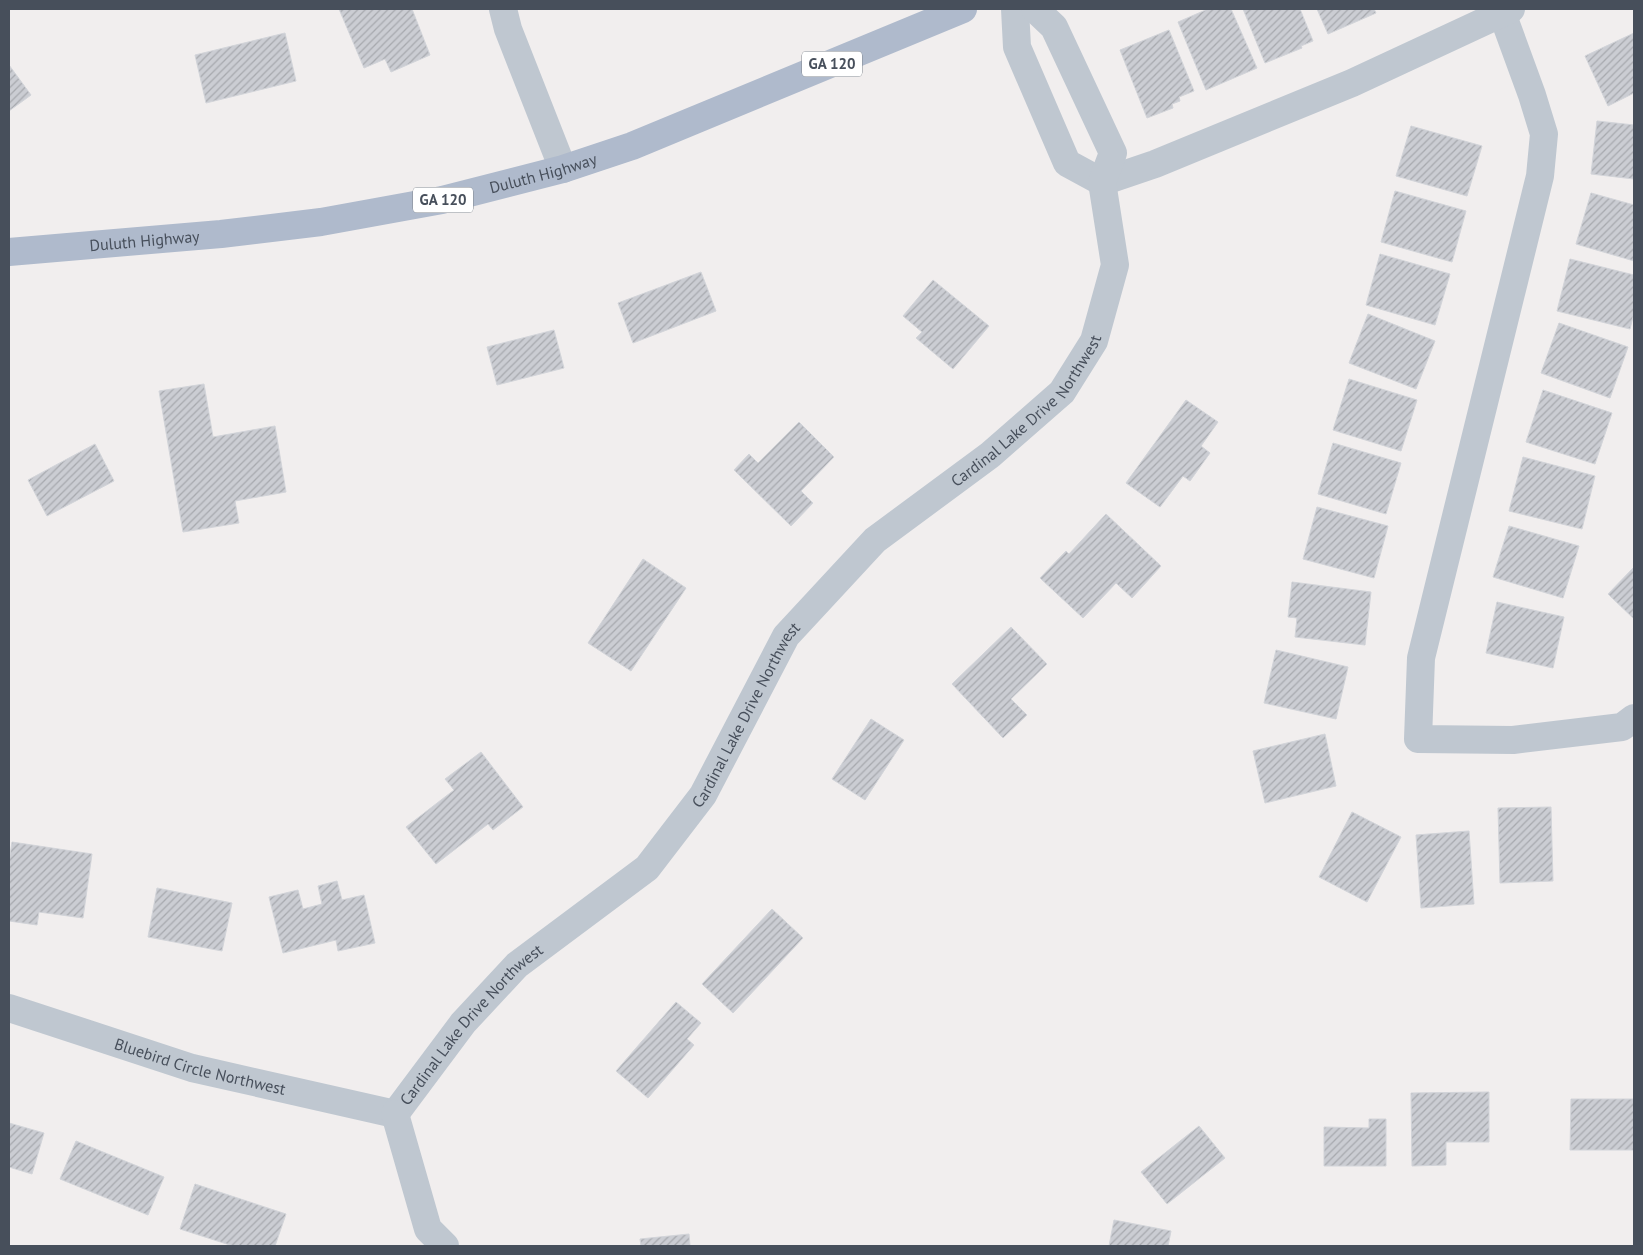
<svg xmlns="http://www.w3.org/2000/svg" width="1643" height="1255" font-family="'PT Sans',sans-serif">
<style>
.building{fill:url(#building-hatch);stroke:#d2d4d9}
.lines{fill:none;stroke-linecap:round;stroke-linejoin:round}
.minor{stroke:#bfc7d0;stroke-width:28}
.major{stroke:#afbacc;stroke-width:28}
.labels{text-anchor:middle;stroke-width:5;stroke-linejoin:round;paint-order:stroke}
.shield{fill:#fff;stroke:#7e848c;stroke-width:1}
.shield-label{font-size:15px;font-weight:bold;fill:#474f5b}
.street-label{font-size:16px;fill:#474f5b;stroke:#fff}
</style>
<defs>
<pattern id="building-hatch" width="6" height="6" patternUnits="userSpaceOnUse" patternTransform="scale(1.25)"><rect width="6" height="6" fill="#cbcdd3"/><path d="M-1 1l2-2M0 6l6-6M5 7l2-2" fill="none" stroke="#a7a9ae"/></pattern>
</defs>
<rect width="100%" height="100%" fill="#f1eeee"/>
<!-- building -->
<g class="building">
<polygon points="339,9 412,9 430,55 391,72 385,59 364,68"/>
<polygon points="1208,9 1231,9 1257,68 1206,90 1178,22"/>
<polygon points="1243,9 1300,9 1313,41 1301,46 1302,48 1265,63"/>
<polygon points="1317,9 1374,9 1376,13 1328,34"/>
<polygon points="1169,30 1194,91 1179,97 1180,101 1172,104 1173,108 1147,118 1120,50"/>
<polygon points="285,33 296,81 206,103 195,55"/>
<polygon points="1634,33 1634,93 1608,106 1585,56"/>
<polygon points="9,65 31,95 9,111"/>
<polygon points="1597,121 1634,125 1634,179 1591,174"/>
<polygon points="1411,126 1482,146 1467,196 1396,176"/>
<polygon points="1395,191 1466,211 1452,262 1381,242"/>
<polygon points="1591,193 1634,205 1634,261 1576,244"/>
<polygon points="1380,254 1450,274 1435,325 1366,305"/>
<polygon points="1570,259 1634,275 1634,313 1630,329 1557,311"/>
<polygon points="701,272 716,311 633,343 618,303"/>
<polygon points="933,280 989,326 953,369 916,338 922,332 903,316"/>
<polygon points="1368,314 1435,341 1416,389 1349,363"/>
<polygon points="1559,323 1628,347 1610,398 1541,373"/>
<polygon points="554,330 564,368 497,385 487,347"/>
<polygon points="1349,379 1417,400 1401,451 1333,430"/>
<polygon points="204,384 213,437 275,426 286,492 235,501 239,523 183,532 159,391"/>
<polygon points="1543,390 1612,413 1595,464 1526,442"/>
<polygon points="1186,400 1218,422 1201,446 1210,453 1190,481 1183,476 1160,507 1126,483"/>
<polygon points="799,422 834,457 801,491 813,503 791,526 734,470 749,454 758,463"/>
<polygon points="1333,443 1401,463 1386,514 1318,494"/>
<polygon points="95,444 114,481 47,516 28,480"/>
<polygon points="1523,457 1595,476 1582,529 1509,511"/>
<polygon points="1317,507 1388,526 1374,578 1303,559"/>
<polygon points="1106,514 1161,566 1132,598 1116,583 1083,618 1040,578 1066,551 1069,554"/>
<polygon points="1509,526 1579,546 1563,598 1493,577"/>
<polygon points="643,559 686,588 631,671 588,643"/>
<polygon points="1634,567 1634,619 1608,594"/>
<polygon points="1292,582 1371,592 1365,645 1295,637 1297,618 1288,617"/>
<polygon points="1497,602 1564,617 1553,668 1486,653"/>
<polygon points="1011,627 1047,664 1011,699 1027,715 1003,738 952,684"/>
<polygon points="1276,650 1348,667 1336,719 1264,703"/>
<polygon points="871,719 904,740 865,800 832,779"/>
<polygon points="1325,734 1336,786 1265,803 1253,751"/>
<polygon points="481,752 523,807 493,830 488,824 436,864 406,827 454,790 445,779"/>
<polygon points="1551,807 1553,881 1500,883 1498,808"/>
<polygon points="1352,812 1401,837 1367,902 1319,877"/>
<polygon points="1469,831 1474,904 1421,908 1416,835"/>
<polygon points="12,842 92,854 83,918 39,912 37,925 9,921 9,862"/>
<polygon points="337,881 342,900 364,895 375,943 338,951 336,940 283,953 269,897 298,890 303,909 322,904 318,886"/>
<polygon points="157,888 232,903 222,951 148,937"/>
<polygon points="772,909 803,938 733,1013 702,984"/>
<polygon points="676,1002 701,1023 687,1039 694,1045 648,1098 616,1071"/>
<polygon points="1489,1092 1489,1142 1446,1142 1446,1165 1412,1166 1411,1093"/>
<polygon points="1571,1099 1634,1099 1634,1150 1570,1150"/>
<polygon points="1369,1119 1386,1119 1386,1166 1324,1166 1324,1127 1369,1128"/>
<polygon points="9,1123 44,1133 32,1174 9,1167"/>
<polygon points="1199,1126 1225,1158 1167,1204 1141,1172"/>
<polygon points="76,1141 164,1177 148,1215 60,1179"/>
<polygon points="195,1184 286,1214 275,1246 233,1246 180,1229"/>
<polygon points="1114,1220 1171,1231 1168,1246 1109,1246"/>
<polygon points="689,1234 690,1246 641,1246 640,1239"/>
</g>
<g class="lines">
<!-- minor -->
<g class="minor">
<polyline points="503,9 508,29 563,169"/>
<polyline points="1015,9 1017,47 1067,163 1102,182"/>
<polyline points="1502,13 1532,95 1544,134 1540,176 1421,658 1418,739 1513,740 1622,727 1634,718"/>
<polyline points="1102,182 1155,164 1352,83 1511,9"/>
<path id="s1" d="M9 1008 192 1068 395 1114"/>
<path id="s2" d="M395 1114 463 1023 517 965 647 868 703 795 786 636 875 540 990 455 1062 392 1094 341 1115 265 1102 182 1113 153 1054 27 1035 9"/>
<polyline points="395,1114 428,1229 445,1246"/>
</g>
<!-- major -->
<path class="major" id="s3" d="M9 252 221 234 321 222 442 200 563 169 632 146 963 9"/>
</g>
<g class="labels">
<!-- shield labels -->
<g class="shield">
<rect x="802" y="51.5" width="60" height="25" rx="4"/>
<rect x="413" y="187.5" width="60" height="25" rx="4"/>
</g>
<g class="shield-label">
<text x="832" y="69">GA 120</text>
<text x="443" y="205">GA 120</text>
</g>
<!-- street labels -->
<g class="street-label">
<text dy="6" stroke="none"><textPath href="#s3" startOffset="541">Duluth Highway</textPath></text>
<text dy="6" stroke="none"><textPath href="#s3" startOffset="136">Duluth Highway</textPath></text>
<text dy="6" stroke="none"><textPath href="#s2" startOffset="958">Cardinal Lake Drive Northwest</textPath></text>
<text dy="6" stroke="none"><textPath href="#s2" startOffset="538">Cardinal Lake Drive Northwest</textPath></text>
<text dy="6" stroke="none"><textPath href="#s2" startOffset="118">Cardinal Lake Drive Northwest</textPath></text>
<text dy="6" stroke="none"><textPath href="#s1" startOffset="200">Bluebird Circle Northwest</textPath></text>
</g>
</g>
<!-- border -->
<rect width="1643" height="1255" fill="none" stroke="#474f5b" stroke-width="20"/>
</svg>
